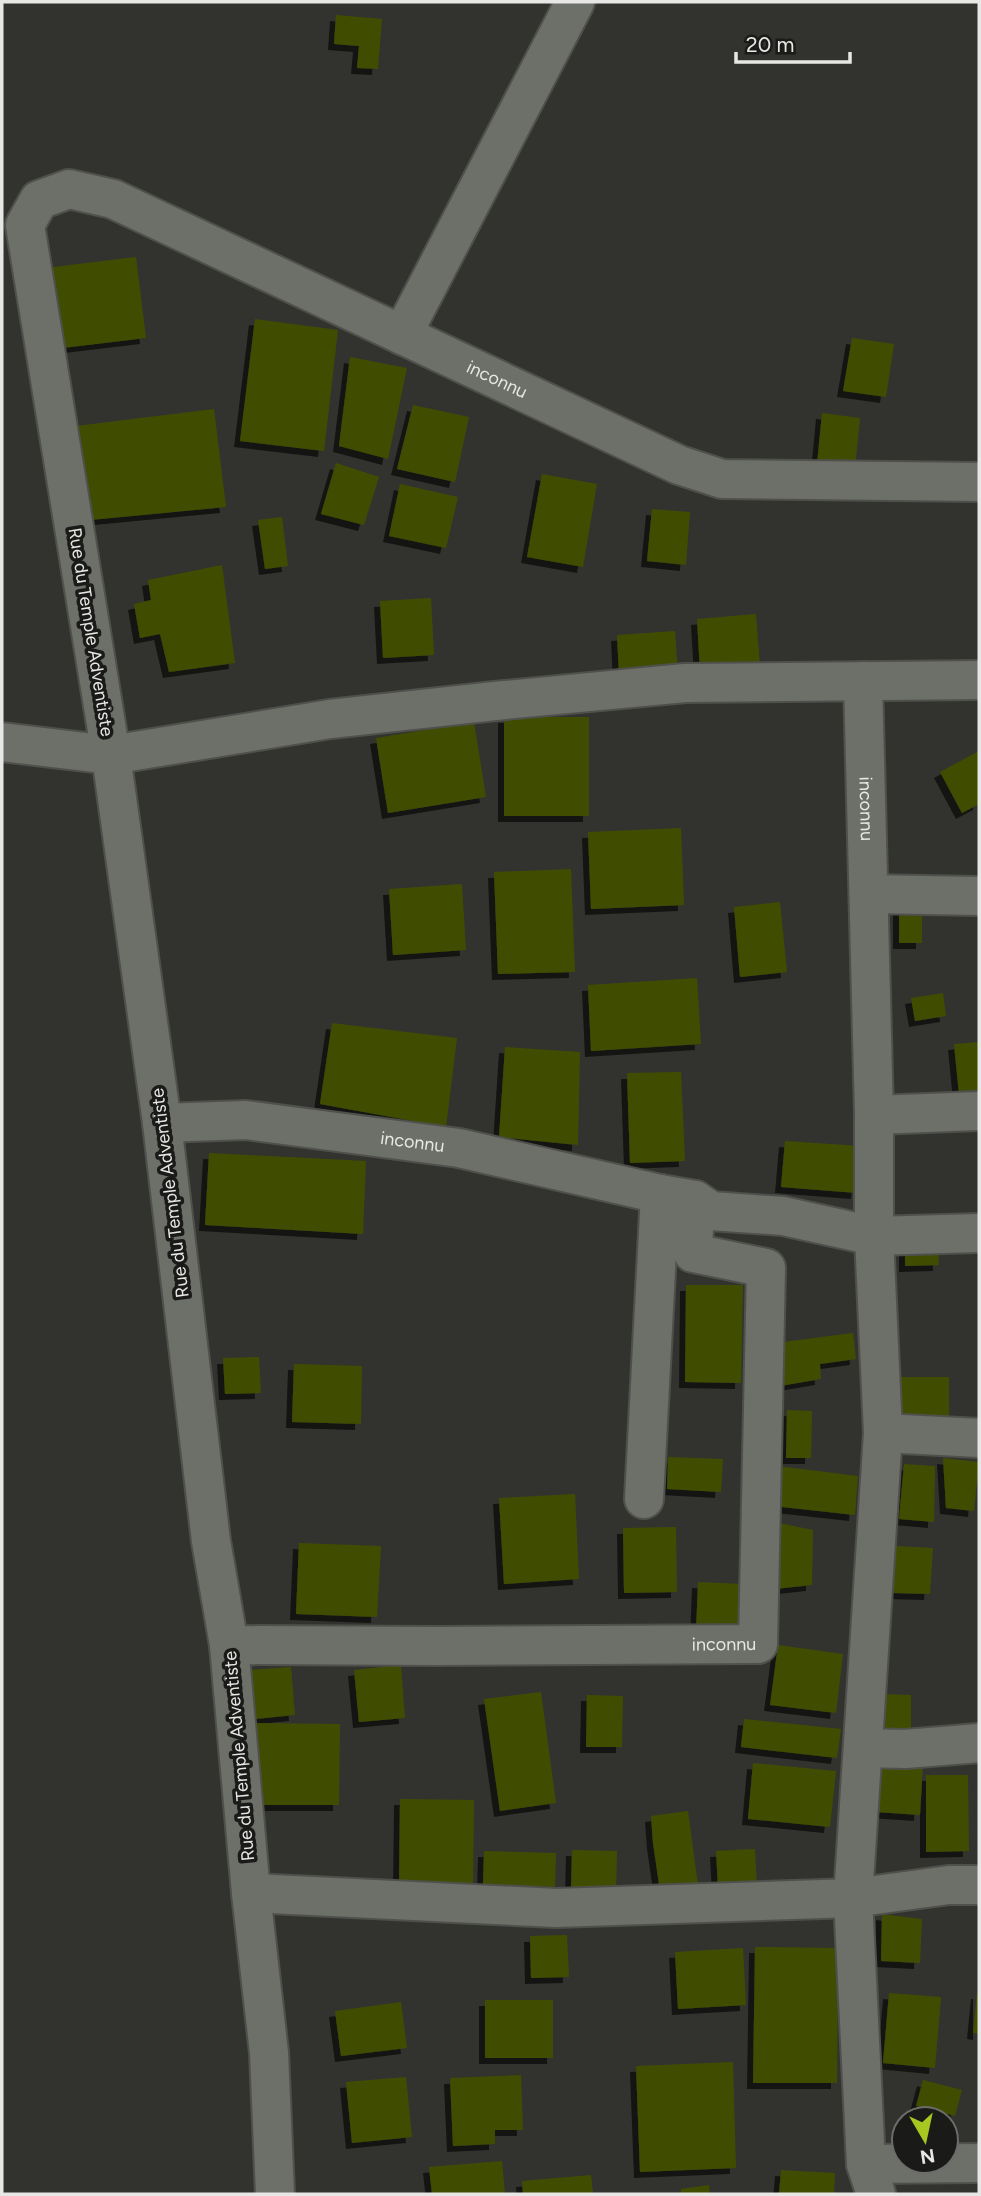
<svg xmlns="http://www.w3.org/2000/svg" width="981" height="2196" font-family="Figtree,sans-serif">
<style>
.building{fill:#3f4e06;filter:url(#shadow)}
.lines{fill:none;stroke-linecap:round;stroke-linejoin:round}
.minor-casing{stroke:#4f504c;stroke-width:42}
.minor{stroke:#6d6f69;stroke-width:38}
.labels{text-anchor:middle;stroke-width:7;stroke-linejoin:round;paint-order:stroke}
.street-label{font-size:18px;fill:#e7e8e5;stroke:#1a1a18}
</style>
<defs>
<filter id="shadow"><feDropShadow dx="-6" dy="6" stdDeviation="0" flood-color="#0009"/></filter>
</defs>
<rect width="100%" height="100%" fill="#32332e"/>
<!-- building -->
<g class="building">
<polygon points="336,15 382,19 378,69 357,68 359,46 334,44"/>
<polygon points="136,257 146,338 54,349 45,268"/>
<polygon points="255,319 338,330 324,451 240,441"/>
<polygon points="852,338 894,344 886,397 843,391"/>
<polygon points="350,357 407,368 388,459 339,446"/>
<polygon points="413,405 469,417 455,482 397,469"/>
<polygon points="214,409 226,507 90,520 76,426"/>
<polygon points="822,413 860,418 854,479 816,475"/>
<polygon points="336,463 379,477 364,525 321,514"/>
<polygon points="542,474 597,484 583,567 527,557"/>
<polygon points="400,484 458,497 446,548 389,536"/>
<polygon points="652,509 690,512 686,565 647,561"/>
<polygon points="282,517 288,566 265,569 258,520"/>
<polygon points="222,565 235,663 169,672 160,634 140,638 134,604 151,600 148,580"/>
<polygon points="431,598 434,655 383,658 380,601"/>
<polygon points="756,614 760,666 700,671 697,619"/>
<polygon points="675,631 678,673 619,676 617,635"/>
<rect x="504" y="717" width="85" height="99"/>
<polygon points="474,722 486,797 388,813 376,738"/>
<polygon points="979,751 979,804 962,813 940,772"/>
<polygon points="681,828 684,905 591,909 588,832"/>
<polygon points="571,869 575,972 498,974 494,872"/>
<polygon points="462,884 466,950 393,955 389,889"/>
<polygon points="780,902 787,972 740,977 734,907"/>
<rect x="899" y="908" width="23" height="35"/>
<polygon points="697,978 701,1044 591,1051 588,985"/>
<polygon points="943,993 946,1016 915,1021 911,998"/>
<polygon points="332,1023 457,1038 446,1127 320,1104"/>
<polygon points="979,1042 979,1092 959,1094 954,1044"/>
<polygon points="505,1047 580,1052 578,1145 499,1137"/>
<polygon points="681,1072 685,1161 630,1163 627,1073"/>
<polygon points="785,1141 861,1146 857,1193 781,1187"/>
<polygon points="209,1153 366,1161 363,1234 205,1225"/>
<polygon points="905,1244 938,1244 939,1265 905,1266"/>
<polygon points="686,1285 743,1285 741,1383 685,1382"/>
<polygon points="853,1333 856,1359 820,1364 821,1379 780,1386 775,1343"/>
<polygon points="259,1357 261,1393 225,1394 223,1358"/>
<polygon points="294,1364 362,1366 361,1424 292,1422"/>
<polygon points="901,1377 949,1377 949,1419 900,1417"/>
<polygon points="787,1410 812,1411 811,1458 786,1458"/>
<polygon points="668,1457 723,1459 721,1492 667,1489"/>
<polygon points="943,1458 979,1462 974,1511 946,1508"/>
<polygon points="904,1464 935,1466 934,1522 899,1519"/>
<polygon points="777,1466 858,1476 855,1515 773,1506"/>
<polygon points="575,1494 579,1579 504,1584 499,1498"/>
<polygon points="774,1522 813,1530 812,1585 775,1589"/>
<polygon points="676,1527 677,1592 624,1593 623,1528"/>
<polygon points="299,1543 381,1546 377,1617 296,1614"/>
<polygon points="896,1546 933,1548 930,1594 893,1593"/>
<polygon points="698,1582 743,1584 741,1634 696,1632"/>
<polygon points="778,1645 843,1654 836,1713 770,1705"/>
<polygon points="401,1665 405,1718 359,1722 354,1670"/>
<polygon points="291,1667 295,1715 255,1719 250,1670"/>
<polygon points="541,1692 556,1803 500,1811 484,1699"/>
<polygon points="878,1694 911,1695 911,1734 877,1735"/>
<polygon points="587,1695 623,1696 622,1747 586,1747"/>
<polygon points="744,1719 841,1729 837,1758 741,1747"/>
<polygon points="250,1723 340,1724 339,1805 249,1805"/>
<polygon points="880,1761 923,1764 920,1815 876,1812"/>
<polygon points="753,1763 836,1771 830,1827 748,1819"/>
<polygon points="926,1775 968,1775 969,1851 926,1852"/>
<polygon points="400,1799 474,1800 473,1887 399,1886"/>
<polygon points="688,1811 699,1893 661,1898 653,1843 651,1816"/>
<polygon points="755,1849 757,1887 718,1887 716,1851"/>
<polygon points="572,1850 617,1851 616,1891 571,1889"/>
<polygon points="484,1851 556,1853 555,1887 483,1885"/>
<polygon points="882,1914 922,1919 920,1963 881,1961"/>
<polygon points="567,1935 569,1977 531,1978 530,1936"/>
<polygon points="755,1947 838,1948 837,2083 753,2083"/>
<polygon points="743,1948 746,2005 678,2009 675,1952"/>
<polygon points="889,1993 941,1997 935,2068 883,2063"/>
<polygon points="977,1993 979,1993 979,2034 973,2033"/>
<rect x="485" y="2000" width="68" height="58"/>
<polygon points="401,2002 407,2048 341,2056 335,2011"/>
<polygon points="733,2062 736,2168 640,2172 636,2066"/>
<polygon points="521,2075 523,2130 495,2130 495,2144 453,2146 450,2078"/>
<polygon points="406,2077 412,2137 352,2143 346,2082"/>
<polygon points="923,2080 962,2090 955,2116 916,2106"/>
<polygon points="502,2161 505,2194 432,2194 429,2167"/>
<polygon points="781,2170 835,2173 834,2194 779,2194"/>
<polygon points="591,2175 593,2194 523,2194 522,2181"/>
<polygon points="709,2185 710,2194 681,2194 681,2189"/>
</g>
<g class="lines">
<!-- minor casing -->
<g class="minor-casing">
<g id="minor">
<polyline points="402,335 575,2"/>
<path id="s1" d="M863 681 874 1115V1236L883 1433 853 1898 866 2164 876 2194"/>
<polyline points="2,742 111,755 330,719 495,701 685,683 979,680"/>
<polyline points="869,894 979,896"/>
<polyline points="874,1115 979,1111"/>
<path id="s2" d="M162 1123 246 1120 459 1148 660 1194 695 1200 711 1211 783 1216 874 1236 979 1233"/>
<polyline points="883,1433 979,1438"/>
<polyline points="644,1499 660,1194"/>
<path id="s3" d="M229 1645 438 1646 758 1644 766 1268 693 1253 695 1200"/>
<polyline points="864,1748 905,1749 979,1743"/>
<polyline points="251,1893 556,1908 853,1898 949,1885 979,1885"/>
<polyline points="866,2164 979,2163"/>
<path id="s4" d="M275 2194 269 2053 251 1893 229 1645 211 1541 162 1123 111 755 25 225 39 200 69 189 113 199 679 465 722 479 979 482"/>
</g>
</g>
<!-- minor -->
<use href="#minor" class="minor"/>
</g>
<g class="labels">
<!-- street labels -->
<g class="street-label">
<text dy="6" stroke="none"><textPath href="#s4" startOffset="2516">inconnu</textPath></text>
<text transform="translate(91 632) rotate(81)" y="6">Rue du Temple Adventiste</text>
<text dy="6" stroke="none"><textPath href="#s1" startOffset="128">inconnu</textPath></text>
<text dy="6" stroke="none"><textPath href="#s2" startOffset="252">inconnu</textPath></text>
<text transform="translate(170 1193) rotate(-97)" y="6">Rue du Temple Adventiste</text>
<text dy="6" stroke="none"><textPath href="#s3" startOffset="495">inconnu</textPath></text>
<text transform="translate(239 1756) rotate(-95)" y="6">Rue du Temple Adventiste</text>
</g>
</g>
<!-- border -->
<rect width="981" height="2196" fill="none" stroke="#e7e8e5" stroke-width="7"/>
<!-- north arrow -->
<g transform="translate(925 2140) rotate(171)"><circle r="33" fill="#1a1a18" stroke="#6c6c6a" stroke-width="2"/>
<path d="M0-5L12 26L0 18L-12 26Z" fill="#a6c820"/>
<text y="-10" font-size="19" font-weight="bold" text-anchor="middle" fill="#e7e8e5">N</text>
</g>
<!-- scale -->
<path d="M736 52v10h114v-10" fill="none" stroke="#e7e8e5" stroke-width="3.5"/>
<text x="746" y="52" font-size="21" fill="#e7e8e5" stroke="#1a1a18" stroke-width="5" paint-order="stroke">20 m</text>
</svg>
